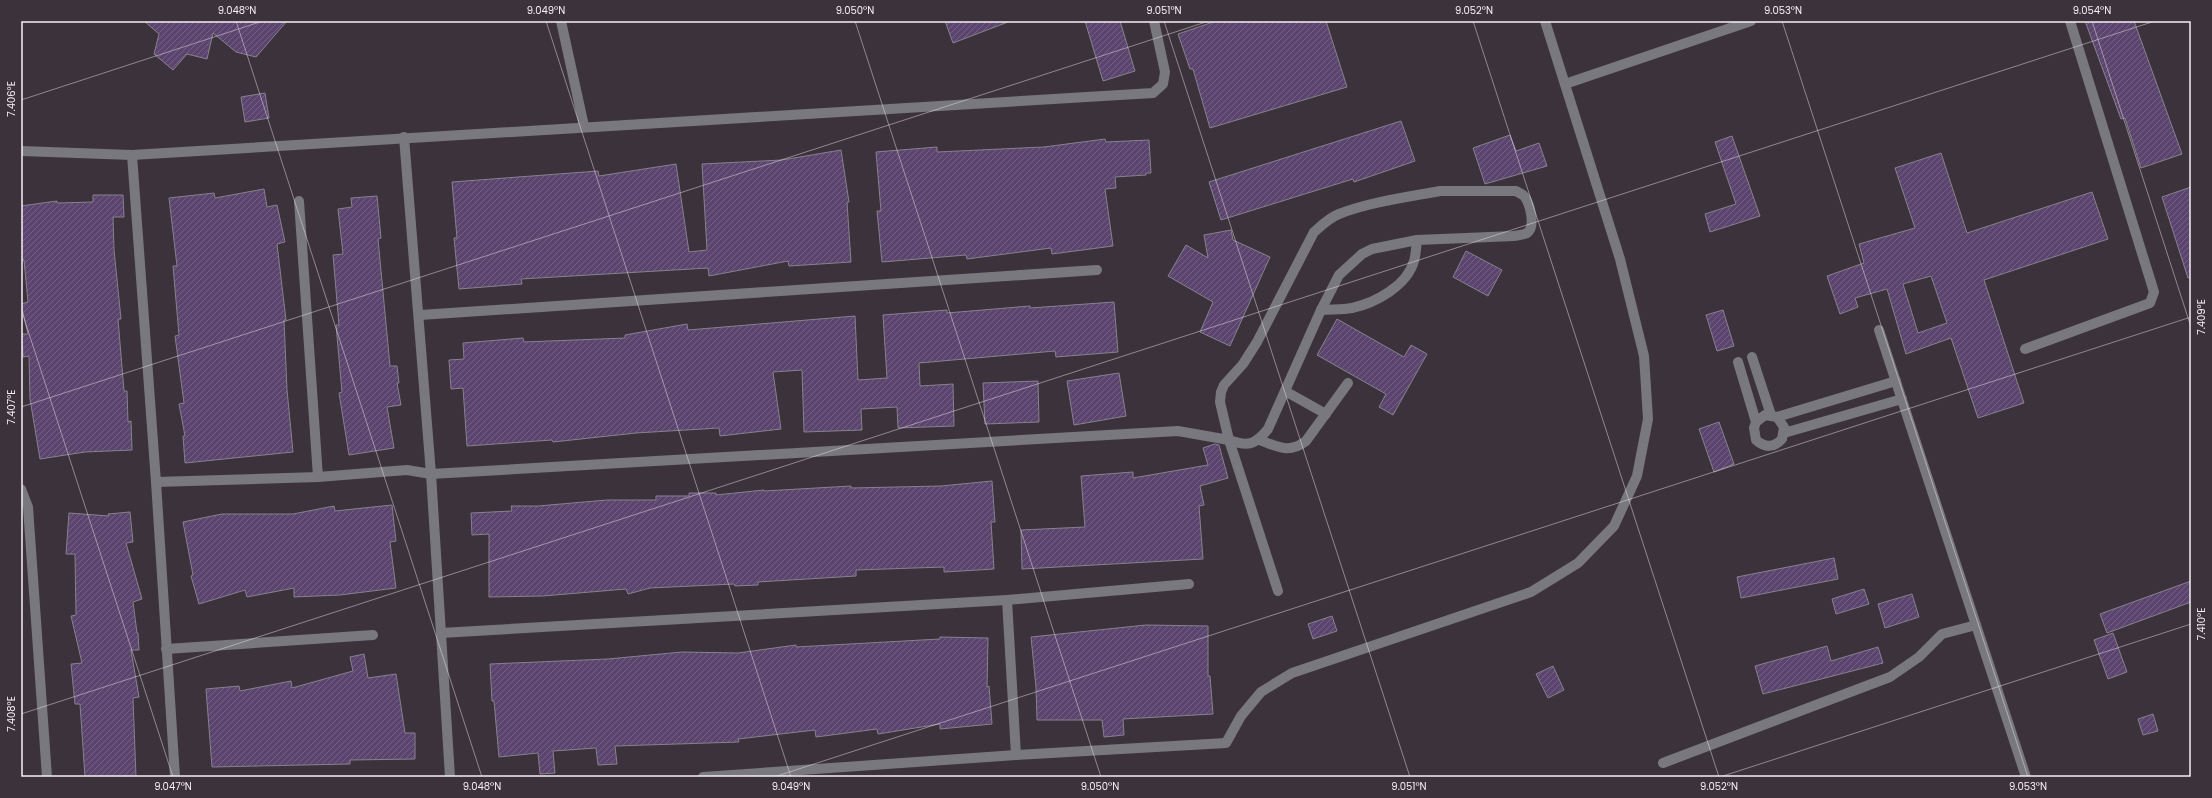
<svg xmlns="http://www.w3.org/2000/svg" width="2212" height="798" font-family="Poppins,sans-serif">
<style>
.building{fill:url(#building-hatch);stroke:#87818e;fill-rule:evenodd}
.lines{fill:none;stroke-linecap:round;stroke-linejoin:round}
.minor{stroke:#78787e;stroke-width:10}
.ticks{fill:none;stroke:#f6eff5;stroke-width:1;stroke-opacity:0.45}
.neatline{fill:none;stroke:#f6eff5;stroke-width:1.5}
.ticks-label{font-size:10px;text-anchor:middle;fill:#f6eff5}
</style>
<defs>
<pattern id="building-hatch" width="6" height="6" patternUnits="userSpaceOnUse"><rect width="6" height="6" fill="#5b456e"/><path d="M-1 1l2-2M0 6l6-6M5 7l2-2" fill="none" stroke="#736083"/></pattern>
</defs>
<rect width="100%" height="100%" fill="#3c323b"/>
<!-- building -->
<g class="building">
<polygon points="144,21 287,21 256,57 236,52 213,33 207,59 187,54 173,70 154,54 159,34"/>
<polygon points="945,21 1008,21 1008,22 953,43"/>
<polygon points="1085,21 1120,21 1135,71 1103,81"/>
<polygon points="1216,21 1326,21 1347,87 1210,128 1193,69 1190,69 1178,34"/>
<polygon points="2085,21 2134,21 2182,154 2141,168 2125,118 2121,119"/>
<polygon points="265,93 269,118 245,122 241,97"/>
<polygon points="1401,121 1415,161 1354,182 1353,179 1221,220 1209,182"/>
<polygon points="1510,135 1516,151 1539,143 1547,166 1485,184 1473,148"/>
<polygon points="1732,136 1760,216 1710,232 1705,214 1736,204 1715,142"/>
<polygon points="1105,139 1106,142 1149,140 1151,173 1146,173 1146,175 1115,177 1116,188 1105,189 1113,246 1052,254 1051,248 967,259 966,255 882,262 877,211 881,211 876,152 937,147 937,152 1044,147"/>
<polygon points="841,150 849,202 847,202 851,262 789,266 788,261 709,276 708,268 521,279 522,284 459,289 454,238 457,238 452,182 598,171 599,176 676,164 689,252 707,250 702,164 782,160"/>
<path d="M1941 153 1967 233 2092 192 2108 239 1984 280 2024 403 1978 418 1951 338 1906 354 1887 289 1855 298 1858 307 1840 314 1827 276 1864 263 1859 244 1915 228 1895 168ZM1931 276 1947 323 1918 333 1903 284Z"/>
<polygon points="2191,187 2191,277 2188,278 2162,197"/>
<polygon points="264,189 267,207 277,205 285,242 277,244 286,320 284,320 287,390 293,452 185,463 183,436 185,436 179,404 184,403 175,336 179,335 173,266 177,266 169,198 214,193 215,198"/>
<polygon points="93,195 123,195 124,217 113,217 114,250 121,319 118,319 124,391 127,391 128,422 131,421 132,450 85,452 40,459 30,399 29,356 23,357 22,334 28,334 21,304 28,302 24,260 21,261 21,206 57,201 57,203 93,202"/>
<polygon points="377,196 381,238 378,239 390,366 397,366 399,383 397,383 401,405 387,407 394,448 349,455 339,393 342,392 336,325 339,325 333,255 343,254 338,209 352,207 351,198"/>
<polygon points="1231,230 1233,240 1270,257 1230,346 1200,332 1213,302 1168,276 1186,245 1208,258 1204,235"/>
<polygon points="1466,251 1502,270 1488,296 1453,277"/>
<polygon points="1114,302 1118,352 1056,357 1055,351 919,363 920,386 953,384 954,426 898,428 897,407 861,409 862,430 804,432 802,370 773,372 781,429 720,436 719,428 636,433 553,442 552,440 467,446 463,388 451,389 449,360 464,359 463,343 523,338 524,342 625,338 625,335 687,324 688,330 855,316 858,380 887,378 883,315 947,310 947,313 1030,306 1030,308"/>
<polygon points="1723,310 1734,346 1717,351 1706,315"/>
<polygon points="1337,319 1404,357 1411,345 1427,354 1393,415 1379,407 1386,394 1317,355"/>
<polygon points="1119,373 1126,416 1074,425 1067,381"/>
<polygon points="1038,381 1039,422 985,424 983,383"/>
<polygon points="1719,422 1734,464 1714,472 1699,429"/>
<polygon points="1215,444 1219,445 1228,478 1200,486 1204,505 1199,506 1203,559 1022,569 1021,530 1085,527 1081,476 1133,472 1133,478 1208,465 1203,448"/>
<polygon points="992,481 995,522 991,522 994,569 944,572 944,567 856,570 856,576 758,582 758,585 735,586 734,584 650,588 628,594 626,589 543,596 489,597 489,534 472,535 471,513 512,511 511,506 538,506 607,500 656,500 656,496 689,496 689,493 716,493 716,495 764,490 764,491 851,486 851,488 941,486"/>
<polygon points="392,505 396,541 390,542 396,588 340,595 294,597 294,588 247,597 245,590 199,604 191,576 193,575 183,522 222,514 293,514 334,506 335,511"/>
<polygon points="130,512 133,542 126,543 142,599 133,602 137,633 138,633 139,650 131,650 139,697 133,698 136,777 85,777 80,704 75,704 71,664 82,663 71,616 76,615 75,554 66,554 69,513 109,516 108,514"/>
<polygon points="1834,558 1838,579 1741,598 1737,577"/>
<polygon points="2191,581 2191,602 2107,633 2100,614"/>
<polygon points="1864,589 1869,604 1836,614 1832,599"/>
<polygon points="1912,594 1919,617 1885,628 1878,604"/>
<polygon points="1332,616 1337,631 1313,639 1308,624"/>
<polygon points="1146,625 1208,626 1208,676 1210,676 1213,714 1123,719 1124,735 1104,737 1102,720 1037,720 1036,687 1031,637"/>
<polygon points="2113,633 2127,672 2108,679 2094,640"/>
<polygon points="940,637 988,638 987,687 989,686 992,724 940,729 940,724 878,734 877,729 816,737 815,730 738,739 739,742 615,746 617,764 598,765 596,748 553,751 555,773 540,774 538,753 499,757 494,701 492,701 490,664 608,659 682,652 738,653 796,645 796,647 940,639"/>
<polygon points="1827,646 1831,661 1878,647 1883,663 1763,694 1755,666"/>
<polygon points="364,654 368,678 396,674 405,733 415,733 415,759 350,760 350,764 212,767 206,689 239,686 240,691 291,681 292,688 353,671 350,657"/>
<polygon points="1553,666 1564,690 1548,698 1536,674"/>
<polygon points="2153,714 2158,731 2143,735 2138,719"/>
</g>
<g class="lines">
<!-- minor -->
<g class="minor">
<polyline points="561,21 584,126"/>
<polyline points="1565,84 1751,21"/>
<polyline points="404,137 431,474 450,777"/>
<polyline points="21,151 132,155 1153,93 1163,84 1165,72 1154,21"/>
<polyline points="132,155 156,482 175,777"/>
<path d="M1440 191H1516C1519 193 1522 194 1524 196 1530 203 1536 227 1527 233 1523 235 1518 235 1514 236L1417 240 1372 249 1362 254 1339 275 1321 310 1268 429C1255 445 1248 447 1229 440L1220 402 1221 392 1224 385 1243 364 1257 342 1314 232C1322 225 1329 218 1339 214 1370 202 1408 197 1440 191Z"/>
<polyline points="299,201 318,477"/>
<path d="M1321 310C1331 309 1342 310 1352 308 1375 303 1407 286 1414 261 1416 255 1416 247 1417 240"/>
<polyline points="420,315 1097,270"/>
<polyline points="1879,330 2026,777"/>
<polyline points="2025,349 2150,303 2154,292 2070,21"/>
<polyline points="1752,357 1771,415"/>
<path d="M1738 362 1756 422 1754 428 1756 440C1765 448 1774 448 1782 439L1784 427 1777 417 1765 415 1756 422"/>
<polyline points="1285,391 1326,414"/>
<polyline points="1777,417 1896,381"/>
<polyline points="1784,433 1902,399"/>
<path d="M1260 440C1278 447 1289 454 1306 441L1348 383"/>
<polyline points="156,482 318,477 407,470 431,474 1178,431 1229,440 1278,591"/>
<polyline points="21,489 28,507 47,777"/>
<polyline points="1007,600 1016,755"/>
<polyline points="441,633 1007,600 1189,584"/>
<polyline points="166,649 373,635"/>
<polyline points="1663,763 1890,677 1919,657 1942,634 1976,625"/>
<polyline points="703,777 1016,755 1226,743 1241,716 1261,692 1292,673 1531,592 1578,563 1614,526 1637,476 1648,419 1644,356 1620,259 1545,21"/>
</g>
</g>
<!-- ticks -->
<path class="ticks" d="M236 21 482 777M546 21 791 777M855 21 1101 777M1164 21 1410 777M1473 21 1719 777M1782 21 2028 777M2092 21 2191 327M21 100 263 21M21 309 173 777M21 407 1209 21M21 714 2155 21M774 777 2191 317M1720 777 2191 624"/>
<!-- border -->
<rect width="2212" height="798" fill="none" stroke="#3c323b" stroke-width="44"/>
<rect x="22" y="22" width="2168" height="754" class="neatline"/>
<g class="ticks-label">
<text x="237" y="14">9.048°N</text>
<text x="546" y="14">9.049°N</text>
<text x="855" y="14">9.050°N</text>
<text x="1164" y="14">9.051°N</text>
<text x="1474" y="14">9.052°N</text>
<text x="1783" y="14">9.053°N</text>
<text x="2092" y="14">9.054°N</text>
<text transform="translate(11 99) rotate(-90)" y="4">7.406°E</text>
<text transform="translate(2201 317) rotate(-90)" y="4">7.409°E</text>
<text transform="translate(11 407) rotate(-90)" y="4">7.407°E</text>
<text transform="translate(2201 624) rotate(-90)" y="4">7.410°E</text>
<text transform="translate(11 714) rotate(-90)" y="4">7.408°E</text>
<text x="173" y="790">9.047°N</text>
<text x="482" y="790">9.048°N</text>
<text x="791" y="790">9.049°N</text>
<text x="1100" y="790">9.050°N</text>
<text x="1409" y="790">9.051°N</text>
<text x="1719" y="790">9.052°N</text>
<text x="2028" y="790">9.053°N</text>
</g>
</svg>
